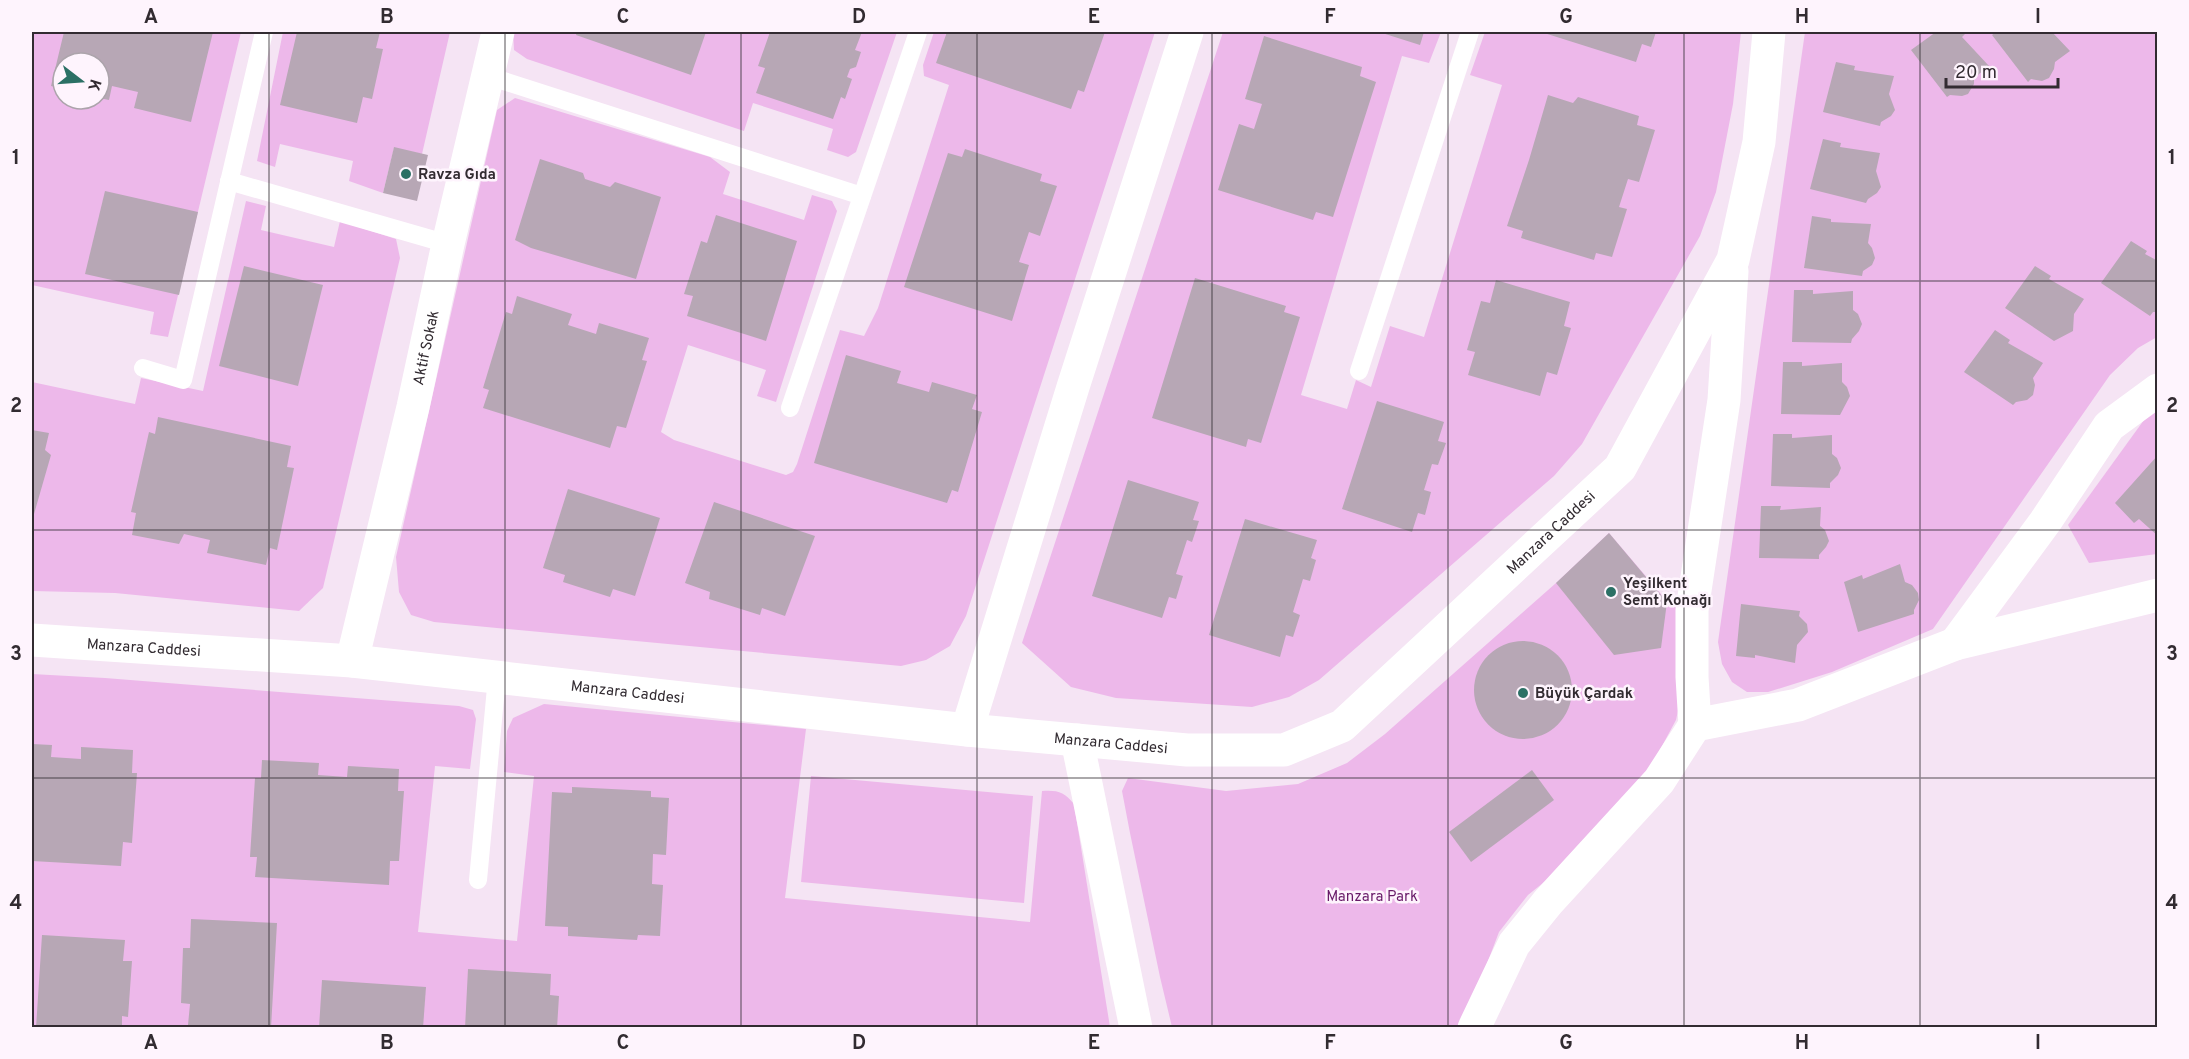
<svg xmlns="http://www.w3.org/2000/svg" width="2189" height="1059" font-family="Overpass,sans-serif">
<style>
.green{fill:#edb8ea;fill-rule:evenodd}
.building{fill:#b7a7b5}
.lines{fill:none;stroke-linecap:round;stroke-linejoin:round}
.lane{stroke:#fff;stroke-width:18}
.street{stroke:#fff;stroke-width:33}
.grid{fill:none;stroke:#322b31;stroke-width:1.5;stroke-opacity:0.55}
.poi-dot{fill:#2b7065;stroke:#fef4fd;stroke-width:2}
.labels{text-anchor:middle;stroke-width:5;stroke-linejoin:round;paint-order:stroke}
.poi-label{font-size:15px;font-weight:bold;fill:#322b31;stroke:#fef4fd;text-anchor:start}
.street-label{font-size:15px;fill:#322b31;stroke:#fef4fd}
.park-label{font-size:15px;fill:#681a68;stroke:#fef4fd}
.neatline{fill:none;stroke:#322b31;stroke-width:2}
.grid-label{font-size:20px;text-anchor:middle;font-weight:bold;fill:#322b31}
</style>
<rect width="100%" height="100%" fill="#f5e4f4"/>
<!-- green -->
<g class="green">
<path d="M32 32H241L168 337 150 334 154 312 32 285ZM63 63H99V99H63Z"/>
<polygon points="283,32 450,32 422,154 394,148 383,193 349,181 353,161 280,144 275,167 257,161"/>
<polygon points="513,32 897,32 856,152 848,157 827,150 833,129 753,103 744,131 527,59 514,50"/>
<polygon points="934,32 1155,32 966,616 950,646 926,660 901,666 434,622 411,615 399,592 396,557 497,110 515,98 710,157 730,172 723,194 804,220 812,195 832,201 837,211 776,402 757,396 766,370 688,345 661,432 674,440 786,475 793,472 797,464 840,330 864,336 878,308 949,85 924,76 923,65"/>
<polygon points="1223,32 1441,32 1429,63 1402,56 1301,395 1347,409 1356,380 1371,387 1390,326 1424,337 1502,85 1470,75 1485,32 1741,32 1733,104 1716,192 1700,236 1582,444 1554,476 1319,680 1289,697 1252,707 1116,698 1071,687 1022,643"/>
<polygon points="1805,32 2157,32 2157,337 2138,348 2110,375 1933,629 1832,672 1768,692 1747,692 1732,682 1722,664 1718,642"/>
<polygon points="246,201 266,206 261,230 334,247 340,221 396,239 400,258 323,588 299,611 115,593 32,591 32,382 135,404 141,378 203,391"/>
<polygon points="2157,402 2157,554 2089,563 2068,525"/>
<polygon points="1609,533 1667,601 1673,598 1692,610 1685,678 1676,720 1647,774 1568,863 1528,895 1499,932 1463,1027 1172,1027 1160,977 1130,833 1122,791 1128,778 1226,791 1298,784 1347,763 1385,734 1556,583"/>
<path d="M32 674 105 678 381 700 459 706 473 710 476 719 470 769 435 766 418 932 517 941 534 776 504 772 507 731 513 718 544 704 806 729 785 898 1030 922 1042 791C1058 790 1064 792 1074 804L1110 1027 32 1028Z"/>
<polygon points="811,776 1033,796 1024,903 801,882"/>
</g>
<!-- building -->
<g class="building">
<polygon points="64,32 213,32 191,122 134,108 138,92 112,86 109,100 99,98 99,63 63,63 63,89 51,86"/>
<polygon points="297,32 380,32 376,48 383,49 372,99 363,97 357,123 280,105"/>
<polygon points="577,32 706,32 691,75 576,35"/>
<polygon points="770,32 862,32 855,50 861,52 856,67 850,69 847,77 852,79 845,99 841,97 833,119 756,93 765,68 758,66"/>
<polygon points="947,32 1105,32 1084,92 1078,90 1071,109 936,63"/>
<polygon points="1379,32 1424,32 1420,45"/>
<polygon points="1541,32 1656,32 1651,47 1642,44 1636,62"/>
<polygon points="1936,32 1963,32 1965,34 1962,37 1989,66 1974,78 1974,84 1968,94 1962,96 1950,95 1947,97 1911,50"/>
<polygon points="1996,32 2052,32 2070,51 2055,62 2054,69 2049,78 2042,81 2031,79 2028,82 1992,35"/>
<polygon points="1264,36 1362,67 1360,76 1376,82 1333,217 1316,212 1313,220 1218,190 1239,124 1254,129 1262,104 1245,99"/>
<polygon points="1836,62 1855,66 1854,70 1894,76 1889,94 1895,110 1891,116 1881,122 1880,126 1823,112"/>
<polygon points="1548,95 1573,103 1578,97 1639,116 1637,125 1655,130 1639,182 1628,179 1619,207 1627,209 1612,257 1596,253 1594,260 1521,238 1523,231 1507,226 1529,160"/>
<polygon points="1823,139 1841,143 1840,147 1880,153 1876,171 1881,187 1877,193 1868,199 1866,203 1810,189"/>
<polygon points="394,147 428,155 417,201 383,193"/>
<polygon points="965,149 1042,174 1040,181 1057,186 1040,236 1029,232 1019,262 1029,265 1012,321 904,287 948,153 962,157"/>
<polygon points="540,159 583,173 585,179 610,187 615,182 661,197 636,279 531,248 515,240"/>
<polygon points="105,191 198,212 179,295 85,274"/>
<polygon points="716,215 797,241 766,341 687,316 693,296 684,294 701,241 707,243"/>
<polygon points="1812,216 1831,219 1831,222 1871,224 1868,243 1872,248 1875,258 1872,265 1863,271 1862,276 1804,268"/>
<polygon points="2131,241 2147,251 2145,254 2158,261 2158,312 2153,312 2150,316 2101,283"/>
<polygon points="244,266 323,285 298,386 219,366"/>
<polygon points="2035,266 2051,276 2049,279 2084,299 2074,314 2073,331 2054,341 2005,308"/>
<polygon points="1195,278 1286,306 1284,312 1300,317 1261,443 1248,439 1246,447 1152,418"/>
<polygon points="1496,280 1570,302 1564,326 1571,328 1557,375 1547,372 1540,396 1468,375 1475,352 1467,350 1481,301 1490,303"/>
<polygon points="1794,290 1813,290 1813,294 1853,291 1853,310 1858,314 1862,324 1859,331 1852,339 1851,343 1792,342"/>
<polygon points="517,296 572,314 568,325 596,334 599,323 649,338 642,360 647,361 626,428 617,426 610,448 483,408 489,390 483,388 506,312 512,314"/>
<polygon points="1995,330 2010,340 2008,343 2043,363 2033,378 2035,385 2033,395 2027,400 2016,402 2013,405 1964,372"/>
<polygon points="846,355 901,371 897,383 929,392 932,382 977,395 972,409 982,412 958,492 952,490 947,503 814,463"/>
<polygon points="1783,362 1802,362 1802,366 1842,363 1842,382 1847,387 1850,396 1840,415 1781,414"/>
<polygon points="1377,401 1444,422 1438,441 1446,443 1438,465 1432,464 1424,490 1431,492 1425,515 1418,513 1412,532 1342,509"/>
<polygon points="158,417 291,446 287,467 294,468 277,550 270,548 266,565 207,553 210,540 184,534 179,544 132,535 136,513 131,512 149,432 155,434"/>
<polygon points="32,430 49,433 45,450 51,455 32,521"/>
<polygon points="1773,434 1792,434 1792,438 1832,435 1832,454 1837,458 1841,468 1838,475 1830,483 1830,488 1771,486"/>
<polygon points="2158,455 2158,536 2139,519 2134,523 2115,503"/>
<polygon points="1128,480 1199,502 1193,520 1199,521 1192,542 1187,540 1176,574 1183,576 1176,599 1169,597 1162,618 1092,596"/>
<polygon points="568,489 660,518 635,596 613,589 610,597 563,582 565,575 543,568"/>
<polygon points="714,502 815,536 785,616 762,608 760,615 709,599 710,592 685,583"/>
<polygon points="1761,506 1781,506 1780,510 1821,507 1820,526 1825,530 1829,541 1826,547 1819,555 1819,559 1759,558"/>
<polygon points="1245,519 1317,540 1311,558 1316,560 1310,581 1303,579 1293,612 1300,615 1293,637 1286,635 1280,657 1209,635"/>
<polygon points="1609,533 1667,602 1661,648 1614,655 1556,583"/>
<polygon points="1900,564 1905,582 1912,585 1918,593 1919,600 1914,610 1914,614 1858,632 1844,582 1862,575 1863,579"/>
<polygon points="1741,604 1800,611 1799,616 1807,624 1808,632 1797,645 1795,663 1755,655 1755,658 1736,656"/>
<circle cx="1523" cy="690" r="49"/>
<polygon points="32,744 52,745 51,757 81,759 81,747 133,750 132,773 137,773 132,843 123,842 121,866 32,861"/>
<polygon points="262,760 319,763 318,775 347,777 348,766 399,769 398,791 404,791 399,861 390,861 389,885 255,877 257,857 250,857 255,778 261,778"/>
<polygon points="1532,770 1554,800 1471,862 1449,832"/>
<polygon points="572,787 651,791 651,797 669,798 666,855 653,854 652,884 663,885 660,936 638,935 637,940 568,936 568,927 545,926 552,792 572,793"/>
<polygon points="191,919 277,923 271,1028 188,1025 190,1004 181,1003 183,948 190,948"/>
<polygon points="42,935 125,940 123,961 132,961 128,1017 122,1016 122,1028 36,1028"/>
<polygon points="468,969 551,974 550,995 559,996 557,1028 465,1028"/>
<polygon points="322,980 426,987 423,1028 319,1028"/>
</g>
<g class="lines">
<!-- lane -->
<g class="lane">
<polyline points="488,76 862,196"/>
<polyline points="229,181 448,244"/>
<polyline points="143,368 183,380 264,32"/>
<polyline points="1359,371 1470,32"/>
<polyline points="790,408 918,32"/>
<polyline points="478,880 497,677"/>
</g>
<!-- street -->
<g class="street">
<polyline points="1732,271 1724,400 1692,610 1692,677 1695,725 1798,705 1955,644 2158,595"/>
<path id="s1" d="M32 640 352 661 967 730 1187 750H1284L1342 726 1620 468 1733 260 1759 142 1769 32"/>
<polyline points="1955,644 2045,522 2109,426 2158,390"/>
<path id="s2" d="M352 661 413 407 448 244 498 32"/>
<polyline points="967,730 1073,387 1187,32"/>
<polyline points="1077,740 1136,1028"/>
<polyline points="1474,1028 1514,944 1548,902 1659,781 1695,725"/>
</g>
</g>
<!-- grid -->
<path class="grid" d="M269 32V1028M505 32V1028M741 32V1028M977 32V1028M1212 32V1028M1448 32V1028M1684 32V1028M1920 32V1028M32 281H2158M32 530H2158M32 778H2158"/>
<!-- markers -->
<g class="poi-dot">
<circle cx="406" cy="174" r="6"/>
<circle cx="1611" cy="592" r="6"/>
<circle cx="1523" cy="693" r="6"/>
</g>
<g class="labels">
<!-- poi labels -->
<g class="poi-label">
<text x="418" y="179">Ravza Gıda</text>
<text x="1623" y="588">Yeşilkent<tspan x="1623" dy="17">Semt Konağı</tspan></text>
<text x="1535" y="698">Büyük Çardak</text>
</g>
<!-- street labels -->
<g class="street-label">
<text dy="5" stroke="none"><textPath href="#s2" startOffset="322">Aktif Sokak</textPath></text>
<text dy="5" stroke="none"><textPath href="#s1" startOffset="1605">Manzara Caddesi</textPath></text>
<text dy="5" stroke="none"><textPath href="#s1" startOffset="112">Manzara Caddesi</textPath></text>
<text dy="5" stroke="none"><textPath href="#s1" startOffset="598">Manzara Caddesi</textPath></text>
<text dy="5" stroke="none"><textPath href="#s1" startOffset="1084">Manzara Caddesi</textPath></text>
</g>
<!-- park labels -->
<g class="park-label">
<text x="1372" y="901">Manzara Park</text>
</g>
</g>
<!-- border -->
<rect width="2189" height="1059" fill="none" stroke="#fef4fd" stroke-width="66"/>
<!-- north arrow -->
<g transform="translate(81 81) rotate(107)"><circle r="28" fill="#fef4fd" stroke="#aca4ab" stroke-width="1.5"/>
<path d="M0-4.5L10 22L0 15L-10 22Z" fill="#2b7065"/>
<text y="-9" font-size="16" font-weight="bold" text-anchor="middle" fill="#322b31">K</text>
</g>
<!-- scale -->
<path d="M1946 78v9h112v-9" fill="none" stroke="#322b31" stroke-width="3"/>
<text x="1955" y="78" font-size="18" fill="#322b31" stroke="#fef4fd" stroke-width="4.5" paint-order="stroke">20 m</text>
<rect x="33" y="33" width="2123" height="993" class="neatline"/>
<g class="grid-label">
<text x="151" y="23">A</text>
<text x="387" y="23">B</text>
<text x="623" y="23">C</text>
<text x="859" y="23">D</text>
<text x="1094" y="23">E</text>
<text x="1330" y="23">F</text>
<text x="1566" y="23">G</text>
<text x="1802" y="23">H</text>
<text x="2038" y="23">I</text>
<text x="16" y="164">1</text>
<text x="2172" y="164">1</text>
<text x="16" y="412">2</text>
<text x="2172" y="412">2</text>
<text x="16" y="660">3</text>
<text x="2172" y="660">3</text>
<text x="16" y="909">4</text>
<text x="2172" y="909">4</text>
<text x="151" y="1049">A</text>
<text x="387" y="1049">B</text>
<text x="623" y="1049">C</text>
<text x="859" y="1049">D</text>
<text x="1094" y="1049">E</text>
<text x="1330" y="1049">F</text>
<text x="1566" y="1049">G</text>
<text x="1802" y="1049">H</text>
<text x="2038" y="1049">I</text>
</g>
</svg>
